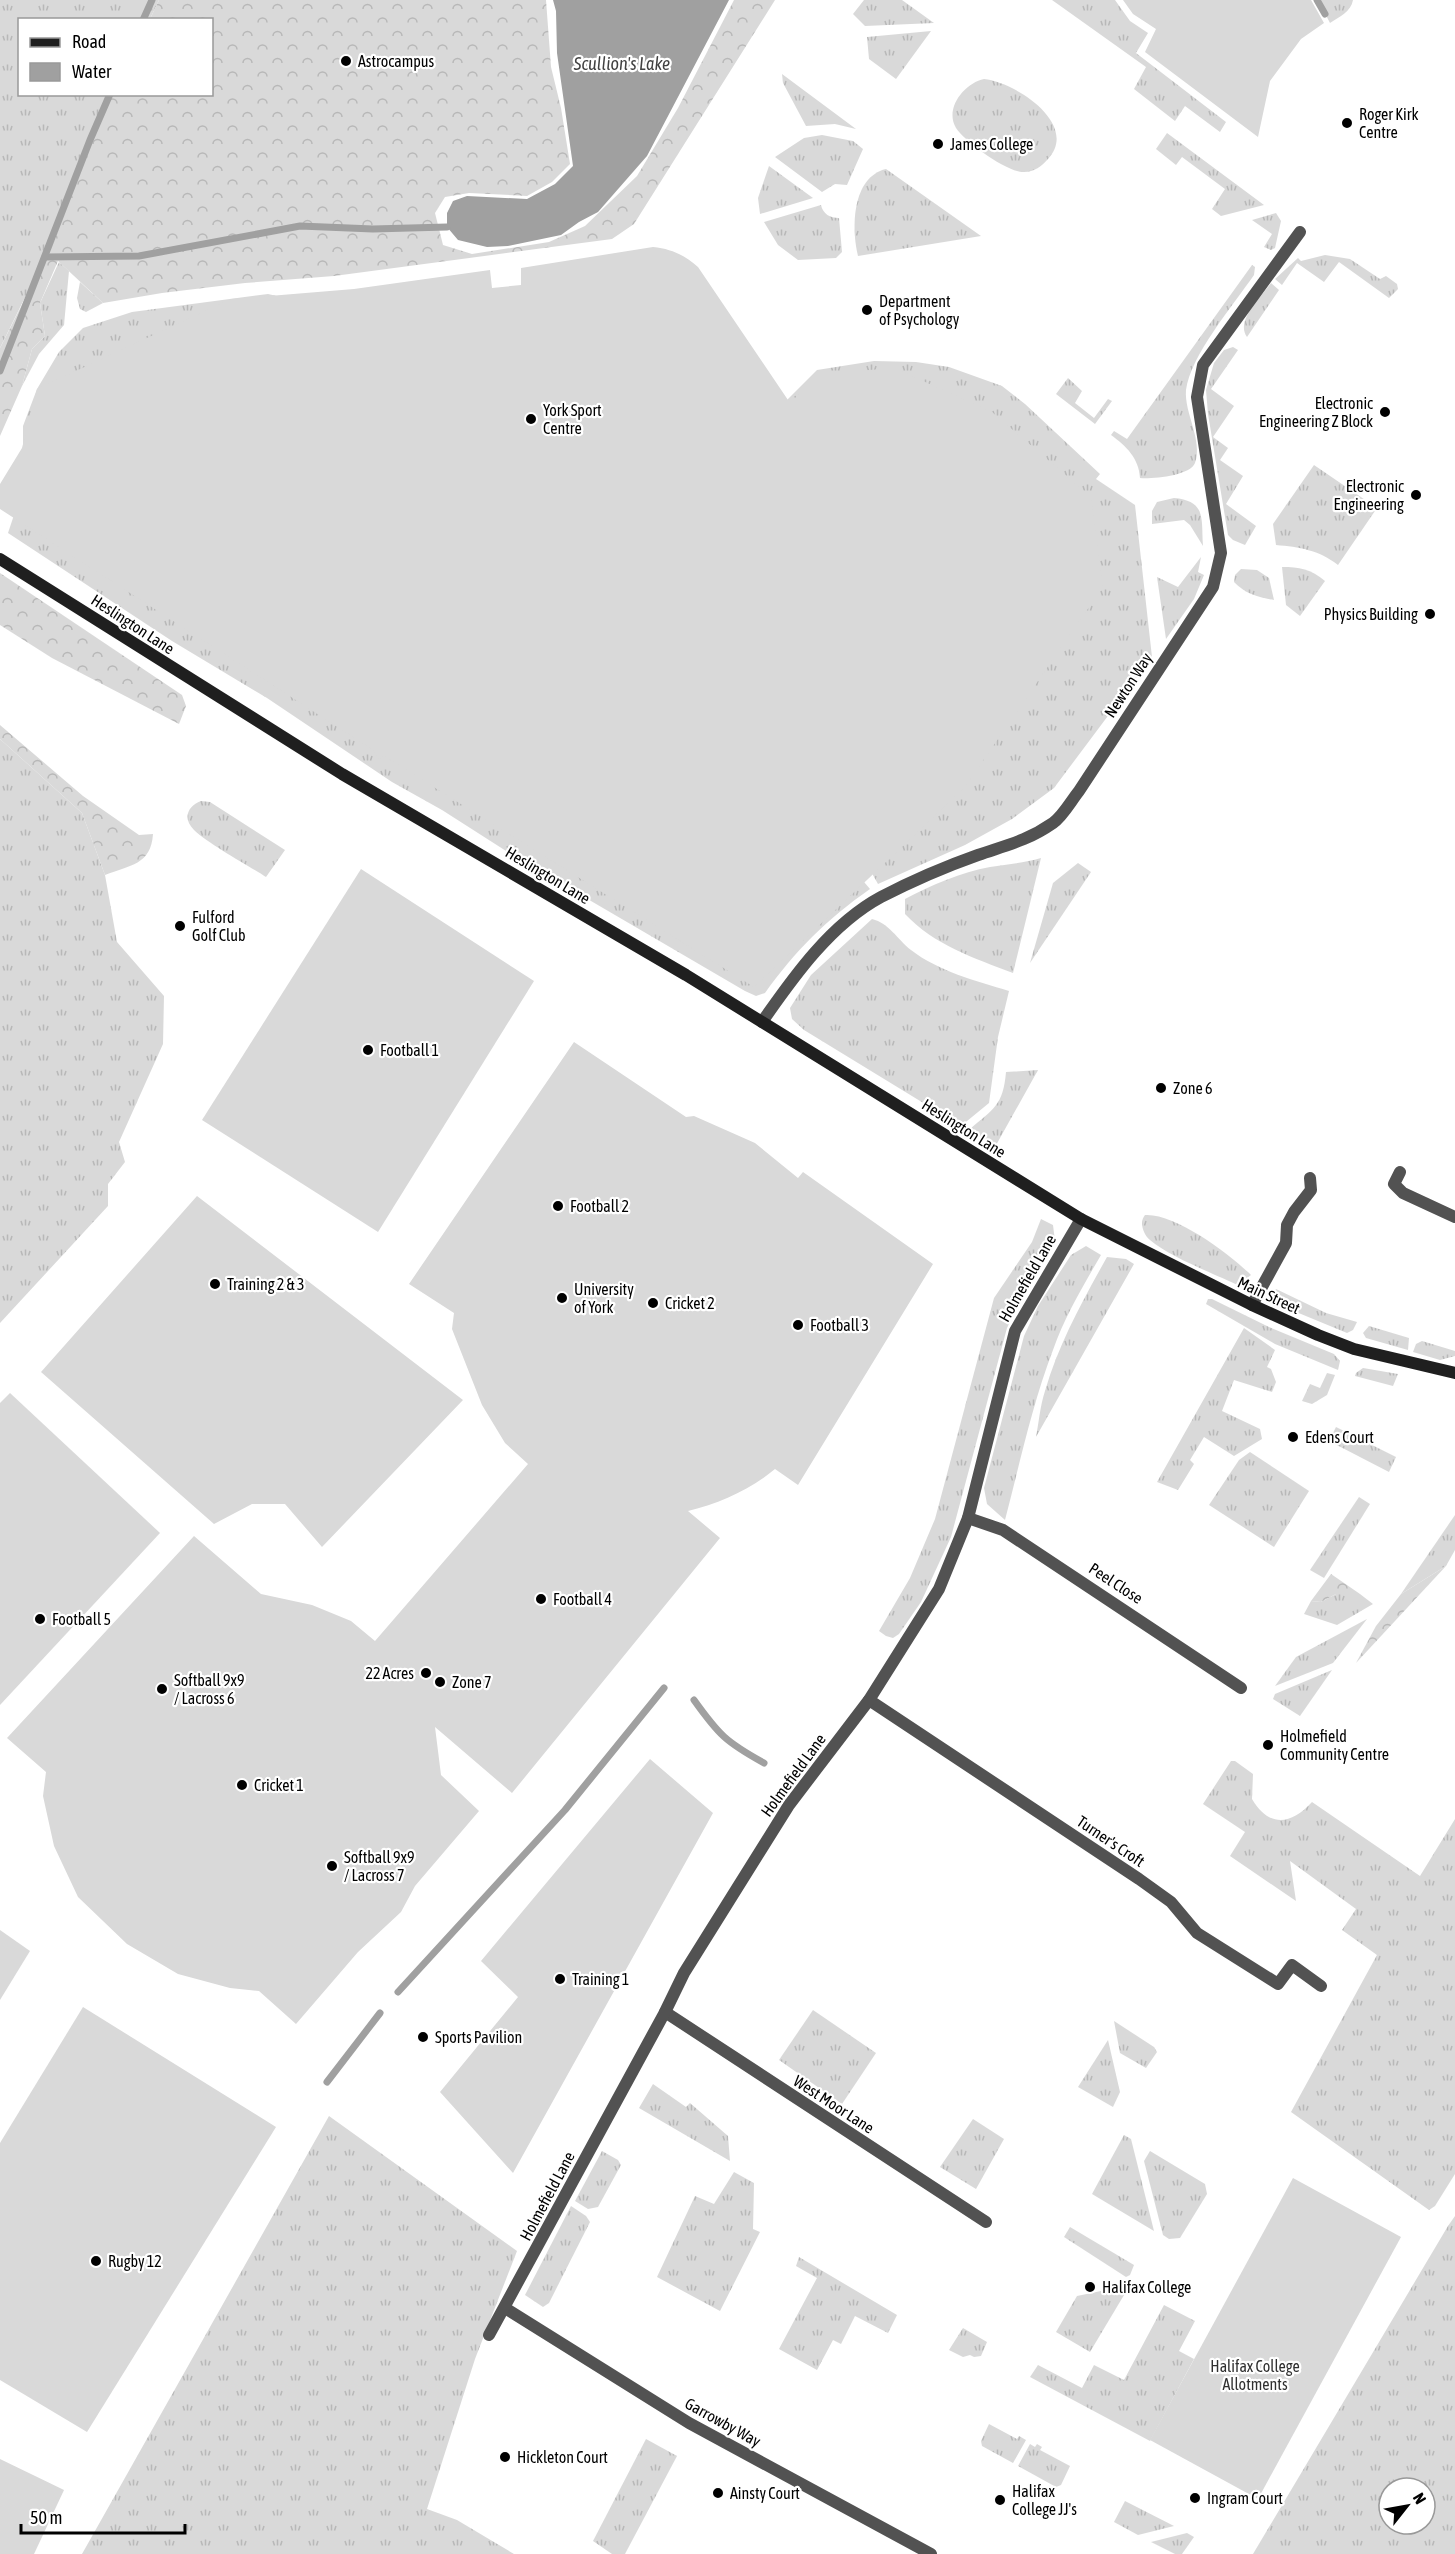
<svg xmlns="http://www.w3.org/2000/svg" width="1455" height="2554" font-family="'Asap Condensed',sans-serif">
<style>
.grass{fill:url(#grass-tufts);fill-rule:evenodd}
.forest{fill:url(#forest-crowns)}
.garden{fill:#d9d9d9}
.water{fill:#a0a0a0}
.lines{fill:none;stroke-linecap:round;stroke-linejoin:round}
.stream{stroke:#a0a0a0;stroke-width:7}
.street{stroke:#525252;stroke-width:12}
.secondary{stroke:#1f1f1f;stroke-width:12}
.poi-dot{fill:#000;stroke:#fff;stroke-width:2}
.labels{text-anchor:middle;stroke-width:4.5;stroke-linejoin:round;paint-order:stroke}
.poi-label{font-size:16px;fill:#000;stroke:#fff;text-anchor:start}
.street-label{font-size:16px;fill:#000;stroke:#fff}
.park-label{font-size:16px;fill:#303030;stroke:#fff}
.water-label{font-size:18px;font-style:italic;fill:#414141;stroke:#fff}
</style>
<defs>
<pattern id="grass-tufts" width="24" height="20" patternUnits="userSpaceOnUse" patternTransform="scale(1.5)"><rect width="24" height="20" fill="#d9d9d9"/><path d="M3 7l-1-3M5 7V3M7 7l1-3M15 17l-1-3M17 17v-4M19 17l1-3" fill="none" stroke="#b8b8b8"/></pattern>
<pattern id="forest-crowns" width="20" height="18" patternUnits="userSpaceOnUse" patternTransform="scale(1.5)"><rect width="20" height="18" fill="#d9d9d9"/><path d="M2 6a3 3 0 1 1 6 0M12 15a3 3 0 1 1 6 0" fill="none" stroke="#b8b8b8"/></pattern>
</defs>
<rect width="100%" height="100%" fill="#fff"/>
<!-- grass -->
<g class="grass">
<polygon points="0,0 159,0 150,19 20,20 20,94 111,95 90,140 45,257 0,348"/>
<polygon points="864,0 902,0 934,23 865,26 853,14"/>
<polygon points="1052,0 1115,0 1130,21 1148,33 1136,53 1226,122 1220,132 1185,106 1175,121 1134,89 1146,67"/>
<path d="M1318 0H1353C1351 12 1339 17 1330 23Z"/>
<polygon points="931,31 896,79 869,59 867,37"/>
<polygon points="782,74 856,129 835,124 806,126 783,83"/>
<path d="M984 79C1015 82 1080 124 1048 159 1042 166 1034 172 1024 172 1008 173 965 142 956 128 944 108 965 83 984 79Z"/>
<polygon points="1167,133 1264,205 1221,216 1212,209 1225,189 1182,157 1176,165 1156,149"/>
<polygon points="822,135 853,141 863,149 847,185 835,184 822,192 775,157 804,138"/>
<polygon points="769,166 813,198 760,214 758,198"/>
<path d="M886 169 981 236 858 256C851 228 852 177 886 169Z"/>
<path d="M821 205C823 214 830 218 839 218L842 252 836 258 798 260 778 245 764 222Z"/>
<polygon points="1276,213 1281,221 1275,248 1271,250 1264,247 1272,234 1252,220"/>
<polygon points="1325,255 1350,259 1380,279 1386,276 1397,284 1398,289 1389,298 1339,262 1324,282 1297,263 1282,285 1275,279 1298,258 1301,261"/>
<polygon points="59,262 69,271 64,325 39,354 22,386 32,349 45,336 40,303"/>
<path d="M1252 265 1255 267 1254 275C1234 304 1190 356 1186 390 1184 413 1203 440 1195 463 1190 476 1152 479 1140 478 1139 458 1126 446 1111 435L1114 431 1127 439Z"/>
<polygon points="80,282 103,303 86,312 80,309 77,298"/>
<path d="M1271 283 1279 290 1247 337C1235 321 1261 297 1271 283Z"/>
<path d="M268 294 777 410 817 370 874 361 916 362 949 367 1002 386 1025 404 1100 474 1096 479 1135 505 1152 657 1054 788 1012 819 965 845 878 884 869 868 859 876 870 889C827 919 795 951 765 993L756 996 745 991 514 856 442 810 392 782 267 698 172 641 8 533 23 488V426L37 389 59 352 83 328 132 312Z"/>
<polygon points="1233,347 1238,350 1211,389 1234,406 1213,437 1228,448 1220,460 1243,476 1226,504 1256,526 1245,545 1233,540 1228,535 1208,414 1206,390 1214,363 1224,350"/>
<polygon points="1068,378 1082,391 1075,403 1094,418 1108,399 1112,401 1095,424 1056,394"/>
<path d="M1314 465 1377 508 1338 565C1319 550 1299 547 1276 545L1273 524Z"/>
<path d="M1174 498C1207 501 1201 519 1203 546L1190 525 1184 520 1152 524V511L1157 502Z"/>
<polygon points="1201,557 1198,572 1204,575 1194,599 1166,639 1157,577 1178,587"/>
<path d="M1282 567C1299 567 1311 569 1325 581L1300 616 1286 605Z"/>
<path d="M1241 569 1257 570 1269 578 1274 600C1257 597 1246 594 1234 582L1235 575Z"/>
<polygon points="0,739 82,813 105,875 117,942 164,996 163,1044 119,1142 125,1162 108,1184 108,1206 0,1323"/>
<path d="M201 801 210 802 285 850 266 877C246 864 210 845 194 830 182 818 188 806 201 801Z"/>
<path d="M1041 858 1013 973C974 958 934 945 905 914V899C932 885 961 872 990 867 1008 864 1024 863 1041 858Z"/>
<polygon points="1078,863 1091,872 1030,963 1053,883"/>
<path d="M872 919C889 923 897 939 911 950 938 971 976 981 1009 991L998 1037 989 1103 961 1126 804 1030 792 1019 790 1008 811 975Z"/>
<path d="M1038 1070 995 1147 969 1130C994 1108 1003 1106 1006 1072Z"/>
<path d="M1145 1215C1175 1213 1230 1254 1251 1275L1238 1285C1214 1274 1168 1256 1150 1240 1143 1234 1139 1222 1145 1215Z"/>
<polygon points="1041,1219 1053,1225 1055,1241 1025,1291 1007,1328 951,1537 921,1602 899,1634 893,1638 886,1636 879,1631 910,1578 935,1519 994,1298 1032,1242"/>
<path d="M1086 1246 1101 1255C1083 1286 1065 1316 1053 1350 1032 1405 1020 1463 1005 1520L987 1504 984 1488 1024 1336 1038 1306 1071 1255Z"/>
<path d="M1107 1257 1126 1259 1134 1264 1036 1437C1039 1422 1040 1406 1045 1391 1059 1343 1083 1300 1107 1257Z"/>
<polygon points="1276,1289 1326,1313 1357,1322 1353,1330 1347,1333 1272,1302 1271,1296"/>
<polygon points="1208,1299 1212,1299 1269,1327 1334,1354 1340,1361 1338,1370 1275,1344 1206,1304"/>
<polygon points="1369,1326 1409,1338 1408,1350 1366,1338 1363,1333"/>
<polygon points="1244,1328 1275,1350 1267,1367 1271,1369 1276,1382 1272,1392 1234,1380 1222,1411 1260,1429 1262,1439 1234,1456 1204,1437 1190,1460 1194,1464 1178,1490 1157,1482"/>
<polygon points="1422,1341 1455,1351 1455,1356 1440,1360 1413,1352 1416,1344"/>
<polygon points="1363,1368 1398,1374 1393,1386 1355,1376 1356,1373"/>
<polygon points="1327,1373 1335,1375 1327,1395 1312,1404 1302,1401 1310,1384 1320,1388"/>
<polygon points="1336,1427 1396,1457 1389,1472 1329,1441"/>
<polygon points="1250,1452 1309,1491 1274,1547 1209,1505 1239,1460"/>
<polygon points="1359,1497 1370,1504 1324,1578 1310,1570"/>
<polygon points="1455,1515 1455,1550 1446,1566 1401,1594"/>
<polygon points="1336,1594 1360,1594 1373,1604 1337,1625 1304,1614 1311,1601 1321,1602"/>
<polygon points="1367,1619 1333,1663 1275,1686 1296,1657"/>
<polygon points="1332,1670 1300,1716 1273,1699 1275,1694"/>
<path d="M1231 1761H1235L1253 1774 1252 1799C1269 1828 1291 1825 1312 1802L1420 1876 1455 1819V2174L1435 2206 1429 2210 1291 2112 1377 1955 1342 1930 1356 1909 1290 1861 1296 1901 1230 1856 1245 1832 1203 1804Z"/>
<polygon points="813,2010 876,2053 842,2104 779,2060"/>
<polygon points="1114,2021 1154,2047 1157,2052 1146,2068 1120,2053"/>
<polygon points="1108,2040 1120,2092 1113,2107 1078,2087"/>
<polygon points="653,2084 686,2107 690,2103 728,2136 730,2161 639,2108"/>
<polygon points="329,2116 517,2251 475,2359 427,2509 457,2520 514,2554 82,2554"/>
<polygon points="973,2119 1004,2139 976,2189 940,2167"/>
<polygon points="1124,2135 1131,2139 1154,2231 1092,2194"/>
<polygon points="602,2151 618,2160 621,2165 598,2207 588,2209 575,2201"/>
<polygon points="1150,2151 1205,2184 1207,2194 1180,2238 1169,2239 1163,2235 1144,2161"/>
<polygon points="734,2172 754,2183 753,2229 760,2232 720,2311 657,2277 695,2196 714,2204"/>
<polygon points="571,2206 586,2216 590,2222 549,2303 543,2307 525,2295"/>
<path d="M1455 2216V2554H1253L1448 2226ZM1389 2488H1425V2524H1389Z"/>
<polygon points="1070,2227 1134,2265 1130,2275 1126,2277 1064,2237"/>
<polygon points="799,2257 897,2315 888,2333 855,2316 841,2344 833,2340 817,2370 779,2349 817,2278 796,2266"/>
<polygon points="1130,2285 1090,2352 1056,2332 1077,2296"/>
<polygon points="1164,2305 1195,2321 1179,2351 1194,2359 1150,2441 1030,2377 1038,2365 1082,2388 1094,2365 1124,2380"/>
<polygon points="963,2328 987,2342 981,2356 974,2357 970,2355 963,2357 949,2350"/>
<polygon points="989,2424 1017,2439 1019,2436 1026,2440 1013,2463 982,2446 981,2441"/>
<polygon points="646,2439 677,2456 625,2554 612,2554 593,2541"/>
<polygon points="1030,2444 1035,2447 1037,2444 1042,2447 1040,2450 1070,2466 1061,2485 1056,2487 1018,2466"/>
<polygon points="1125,2501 1174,2526 1138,2535 1114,2522"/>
<polygon points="1187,2533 1194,2537 1182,2554 1175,2554 1151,2542"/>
</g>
<!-- forest -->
<g class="forest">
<polygon points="159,0 546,0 551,67 561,108 570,164 552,182 527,196 469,193 445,197 435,213 443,245 472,254 549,242 585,226 637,176 678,108 734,0 775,0 634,224 612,239 334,276 245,283 162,293 103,303 58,261 40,303 45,336 32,349 22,386 0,436 0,348 55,239 90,140 111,95 212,94 212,20 150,19"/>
<polygon points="0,573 182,695 186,706 179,724 52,658 0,625"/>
<path d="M0 725 83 796 139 835 153 834C151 865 130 865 105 875L82 813 0 739Z"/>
<polygon points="1446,1566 1356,1663 1376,1626 1401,1594"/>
<polygon points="1331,1574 1360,1594 1336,1594 1321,1602 1311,1601"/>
</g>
<!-- garden -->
<g class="garden">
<polygon points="1123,0 1311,0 1324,23 1301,39 1270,81 1258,137 1145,52 1156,29 1133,14"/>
<path d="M653 247C672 249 684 255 698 267L790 403 819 374 894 368 992 412 1091 497 1103 587 964 788 754 987 384 756 379 759 373 750 0 509V484L22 448 37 389 231 299 354 289 490 270 492 288 521 285V268Z"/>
<polygon points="361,869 534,981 378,1232 202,1120"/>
<path d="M574 1042 686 1117 694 1116 755 1143 798 1178 803 1172 933 1264 798 1485 775 1469C750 1490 720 1503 688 1511L720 1538 512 1793 435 1727 441 1775 479 1811 415 1886 401 1912 358 1952 296 2024 259 1991 230 1988 178 1974 127 1944 78 1897 54 1846 43 1796 46 1772 7 1738 194 1536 261 1594 312 1605 351 1621 375 1641 528 1464 505 1443 482 1405 452 1329 454 1313 409 1284Z"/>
<polygon points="197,1196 463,1400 322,1547 285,1504 252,1504 214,1524 41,1372"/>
<polygon points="10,1393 160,1533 0,1705 0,1403"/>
<polygon points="650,1759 713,1813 513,2173 440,2092 518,1997 481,1961"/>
<polygon points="0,1930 30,1951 0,2000"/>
<polygon points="83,2007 276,2127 87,2432 0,2380 0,2143"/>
<polygon points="1293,2178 1401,2237 1258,2499 1150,2440"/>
<polygon points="0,2459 64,2490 34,2554 0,2554"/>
</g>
<!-- water -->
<polygon class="water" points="553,0 729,0 647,156 598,212 579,222 561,235 508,246 487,247 458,240 447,227 447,213 453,201 467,196 527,199 555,184 573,166 557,53 556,11"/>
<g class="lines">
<!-- stream -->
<g class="stream">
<polyline points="1317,0 1325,14"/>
<polyline points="143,20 152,0"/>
<polyline points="45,257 139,256 300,226 373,229 447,227"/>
<polyline points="0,371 90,140 110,94"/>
<path d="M694 1700C719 1735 726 1742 764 1763"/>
<polyline points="398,1992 565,1810 664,1688"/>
<polyline points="327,2082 380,2013"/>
</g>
<!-- street -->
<g class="street">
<path d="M762 1022C794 976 831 924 881 897 912 881 944 867 978 855 1007 845 1027 841 1053 823 1063 816 1071 801 1079 791L1213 587 1221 553 1197 397 1203 365 1300 232"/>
<polyline points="1400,1172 1394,1184 1403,1193 1455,1217"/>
<polyline points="1252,1305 1286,1243 1287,1225 1294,1212 1311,1190 1310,1178"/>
<polyline points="968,1518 1003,1530 1241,1688"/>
<polyline points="869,1700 1139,1879 1171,1902 1197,1933 1278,1984 1292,1965 1321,1986"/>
<polyline points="665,2012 986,2222"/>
<polyline points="505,2308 689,2423 931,2554"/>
<polyline points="489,2335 665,2012 684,1973 789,1805 869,1700 939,1589 968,1518 1015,1331 1081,1219"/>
</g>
<!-- secondary -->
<polyline class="secondary" points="0,559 342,774 686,975 1081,1219 1252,1305 1318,1335 1354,1349 1455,1373"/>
</g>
<!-- markers -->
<g class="poi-dot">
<circle cx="346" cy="61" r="6"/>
<circle cx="1347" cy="123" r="6"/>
<circle cx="938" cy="144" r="6"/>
<circle cx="867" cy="310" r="6"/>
<circle cx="1385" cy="412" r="6"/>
<circle cx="531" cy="419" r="6"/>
<circle cx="1416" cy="495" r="6"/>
<circle cx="1430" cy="614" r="6"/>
<circle cx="180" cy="926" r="6"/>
<circle cx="368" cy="1050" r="6"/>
<circle cx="1161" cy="1088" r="6"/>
<circle cx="558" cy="1206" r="6"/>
<circle cx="215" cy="1284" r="6"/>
<circle cx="562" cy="1298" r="6"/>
<circle cx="653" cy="1303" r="6"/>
<circle cx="798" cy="1325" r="6"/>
<circle cx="1293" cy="1437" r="6"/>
<circle cx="541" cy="1599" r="6"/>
<circle cx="40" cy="1619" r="6"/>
<circle cx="426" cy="1673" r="6"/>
<circle cx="440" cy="1682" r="6"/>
<circle cx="162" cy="1689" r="6"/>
<circle cx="1268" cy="1745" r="6"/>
<circle cx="242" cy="1785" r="6"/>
<circle cx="332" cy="1866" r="6"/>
<circle cx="560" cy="1979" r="6"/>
<circle cx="423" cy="2037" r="6"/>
<circle cx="96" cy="2261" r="6"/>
<circle cx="1090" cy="2287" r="6"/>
<circle cx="505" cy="2457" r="6"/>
<circle cx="718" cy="2493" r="6"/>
<circle cx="1195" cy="2498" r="6"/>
<circle cx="1000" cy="2500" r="6"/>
</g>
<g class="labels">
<!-- poi labels -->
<g class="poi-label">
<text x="358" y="67">Astrocampus</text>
<text x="1359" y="120">Roger Kirk<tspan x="1359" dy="18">Centre</tspan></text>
<text x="950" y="150">James College</text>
<text x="879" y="307">Department<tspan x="879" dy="18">of Psychology</tspan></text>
<text x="1373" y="409" text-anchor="end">Electronic<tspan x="1373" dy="18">Engineering Z Block</tspan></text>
<text x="543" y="416">York Sport<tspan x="543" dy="18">Centre</tspan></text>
<text x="1404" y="492" text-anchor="end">Electronic<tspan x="1404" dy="18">Engineering</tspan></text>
<text x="1418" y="620" text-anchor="end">Physics Building</text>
<text x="192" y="923">Fulford<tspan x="192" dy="18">Golf Club</tspan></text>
<text x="380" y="1056">Football 1</text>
<text x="1173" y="1094">Zone 6</text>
<text x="570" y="1212">Football 2</text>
<text x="227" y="1290">Training 2 &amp; 3</text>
<text x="574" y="1295">University<tspan x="574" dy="18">of York</tspan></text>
<text x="665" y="1309">Cricket 2</text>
<text x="810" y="1331">Football 3</text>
<text x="1305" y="1443">Edens Court</text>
<text x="553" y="1605">Football 4</text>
<text x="52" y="1625">Football 5</text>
<text x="414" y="1679" text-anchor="end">22 Acres</text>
<text x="174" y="1686">Softball 9x9<tspan x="174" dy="18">/ Lacross 6</tspan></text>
<text x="452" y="1688">Zone 7</text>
<text x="1280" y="1742">Holmefield<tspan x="1280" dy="18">Community Centre</tspan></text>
<text x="254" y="1791">Cricket 1</text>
<text x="344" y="1863">Softball 9x9<tspan x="344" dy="18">/ Lacross 7</tspan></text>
<text x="572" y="1985">Training 1</text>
<text x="435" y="2043">Sports Pavilion</text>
<text x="108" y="2267">Rugby 12</text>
<text x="1102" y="2293">Halifax College</text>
<text x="517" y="2463">Hickleton Court</text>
<text x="1012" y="2497">Halifax<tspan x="1012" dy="18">College JJ's</tspan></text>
<text x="730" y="2499">Ainsty Court</text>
<text x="1207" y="2504">Ingram Court</text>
</g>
<!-- street labels -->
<g class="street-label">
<text transform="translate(133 624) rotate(33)" y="6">Heslington Lane</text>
<text transform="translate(1128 685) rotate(-57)" y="6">Newton Way</text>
<text transform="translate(548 875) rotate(31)" y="6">Heslington Lane</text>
<text transform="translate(964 1128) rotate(32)" y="6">Heslington Lane</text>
<text transform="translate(1027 1278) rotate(-60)" y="6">Holmefield Lane</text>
<text transform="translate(1269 1295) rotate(25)" y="6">Main Street</text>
<text transform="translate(1116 1583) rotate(33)" y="6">Peel Close</text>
<text transform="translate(793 1775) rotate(-54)" y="6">Holmefield Lane</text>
<text transform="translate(1111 1841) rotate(34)" y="6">Turner's Croft</text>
<text transform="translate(834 2104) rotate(33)" y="6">West Moor Lane</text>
<text transform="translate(547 2196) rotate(-62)" y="6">Holmefield Lane</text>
<text transform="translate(723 2422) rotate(29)" y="6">Garrowby Way</text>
</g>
<!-- park labels -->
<g class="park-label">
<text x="1255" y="2372">Halifax College<tspan x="1255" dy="18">Allotments</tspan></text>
</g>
<!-- water labels -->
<g class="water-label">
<text x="622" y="70">Scullion's Lake</text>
</g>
</g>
<!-- legend -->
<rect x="18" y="18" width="195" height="78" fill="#ffffff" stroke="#999999" stroke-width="1.5"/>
<rect x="30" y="38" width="30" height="9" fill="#1f1f1f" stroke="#999999" stroke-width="1.5"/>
<text x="72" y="48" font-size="18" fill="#000000">Road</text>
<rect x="30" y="63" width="30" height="18" fill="#a0a0a0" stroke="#999999" stroke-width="1.5"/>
<text x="72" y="78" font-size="18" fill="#000000">Water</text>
<!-- north arrow -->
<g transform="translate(1407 2506) rotate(59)"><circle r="28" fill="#ffffff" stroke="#999999" stroke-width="1.5"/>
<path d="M0-4.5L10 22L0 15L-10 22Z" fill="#000000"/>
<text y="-9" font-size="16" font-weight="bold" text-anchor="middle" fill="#000000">N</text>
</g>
<!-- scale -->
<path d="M21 2524v9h164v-9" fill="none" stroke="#000000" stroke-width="3"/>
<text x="30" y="2524" font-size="18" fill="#000000" stroke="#ffffff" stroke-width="4.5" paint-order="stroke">50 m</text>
</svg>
